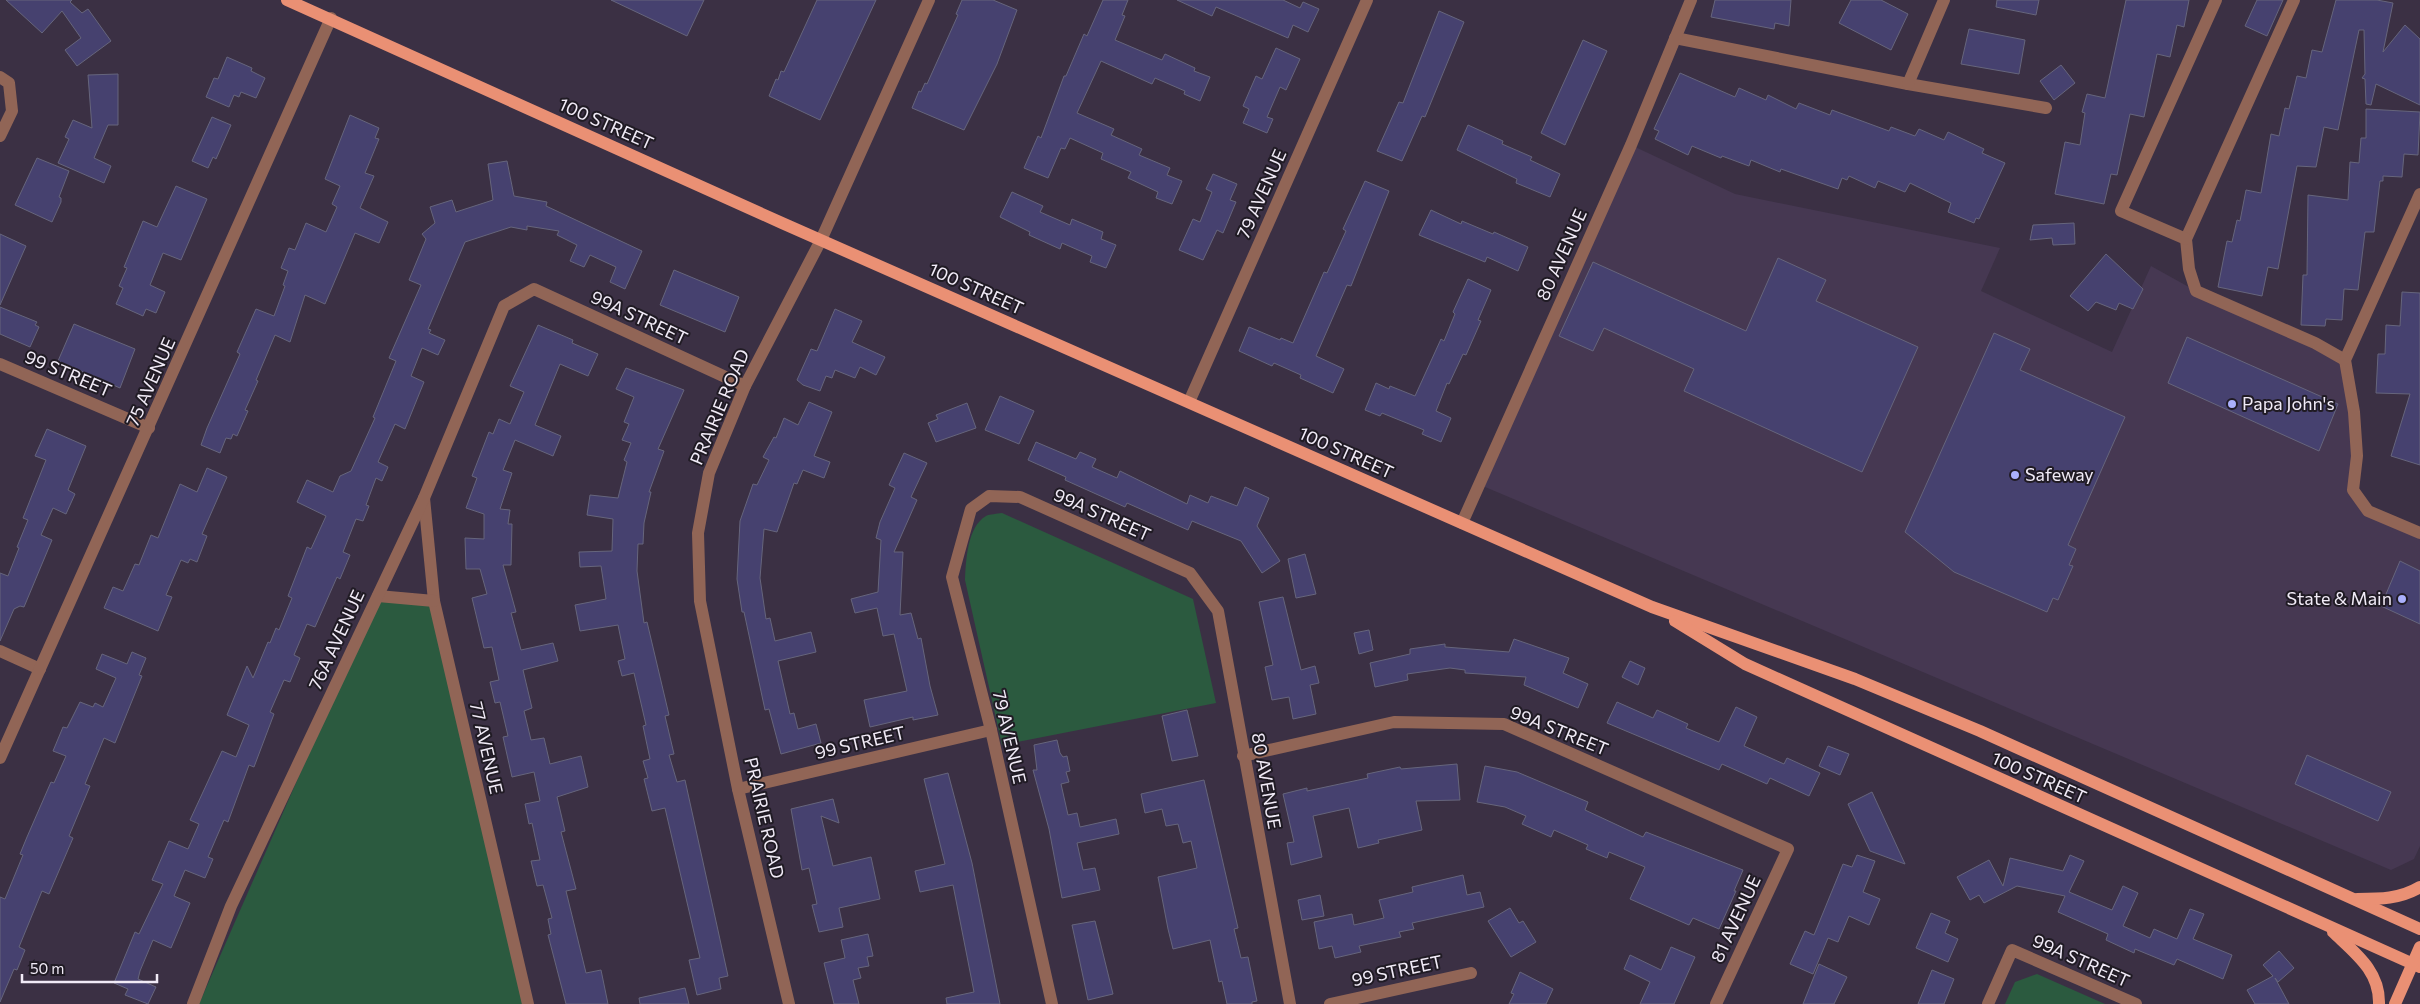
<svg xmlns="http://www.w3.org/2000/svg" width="2420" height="1004" font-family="Commissioner,sans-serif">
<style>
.built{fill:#463852}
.green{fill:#2b5a3f}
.building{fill:#46416f;stroke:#66657c}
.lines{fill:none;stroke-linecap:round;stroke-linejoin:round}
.minor{stroke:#916556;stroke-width:12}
.major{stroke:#ea9074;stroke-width:12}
.poi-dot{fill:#aab0fc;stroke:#201b24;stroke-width:2}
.labels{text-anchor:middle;stroke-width:4;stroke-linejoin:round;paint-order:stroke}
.street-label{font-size:18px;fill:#f1ebf7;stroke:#201b24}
.poi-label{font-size:18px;fill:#f1ebf7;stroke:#201b24;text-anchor:start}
</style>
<rect width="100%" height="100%" fill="#3b3044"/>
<!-- built -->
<polygon class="built" points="1631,145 1735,194 2000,248 1981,291 2112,352 2151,266 2196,291 2345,360 2354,412 2353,490 2368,511 2420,533 2420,846 2414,859 2391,870 1478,484"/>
<!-- green -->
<g class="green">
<path d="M1002 513 1193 599 1216 703 1002 745 965 580C966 561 967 527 986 516 990 514 997 514 1002 513Z"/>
<polygon points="378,596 434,601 528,1004 199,1004"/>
<polygon points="2037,974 2105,1004 2005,1004 2015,982"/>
</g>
<!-- building -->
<g class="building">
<polygon points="6,0 72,0 70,2 82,13 88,9 111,41 77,66 65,50 81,38 62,11 42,33"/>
<polygon points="611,0 704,0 687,36"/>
<polygon points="817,0 876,0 820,120 769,96 776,79 778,80 781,71 784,72"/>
<polygon points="962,0 993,0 1017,10 997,64 964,130 912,108 919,91 921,92 925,83 927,84 958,15 956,14"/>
<polygon points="1103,0 1128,0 1122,15 1125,16 1115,40 1162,60 1165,54 1195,68 1194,71 1210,77 1200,101 1184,94 1185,91 1155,78 1152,84 1101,61 1077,113 1114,129 1111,135 1142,149 1139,155 1170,168 1167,175 1182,181 1172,204 1156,198 1158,192 1128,178 1131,172 1101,159 1103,153 1070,138 1065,149 1061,148 1048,178 1024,168 1038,136 1041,138 1064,76 1066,76 1084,34 1087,36"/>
<polygon points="1177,0 1283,0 1300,8 1303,2 1319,9 1308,32 1293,25 1288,38 1216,7 1212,16"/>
<polygon points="1715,0 1791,0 1789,26 1775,23 1774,29 1711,17"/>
<polygon points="1851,0 1881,0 1908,14 1891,50 1839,23"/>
<polygon points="1997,0 2039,0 2036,15 1996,7"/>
<polygon points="2126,0 2189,0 2184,27 2177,25 2170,57 2157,54 2144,117 2130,114 2117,175 2111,174 2104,204 2055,194 2065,142 2080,145 2085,113 2082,112 2087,94 2105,98"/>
<polygon points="2257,0 2283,0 2267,36 2245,26"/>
<polygon points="2336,0 2377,0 2393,3 2383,52 2405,25 2420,39 2420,105 2376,84 2371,105 2366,104 2365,79 2362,78 2365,74 2364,30 2359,30 2338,130 2324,127 2316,167 2297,166 2278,269 2268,267 2262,296 2218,287 2227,241 2232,242 2237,220 2240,221 2246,190 2261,193 2271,134 2279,136 2285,108 2289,109 2297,76 2306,78 2312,50 2322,52"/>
<polygon points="1439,11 1464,22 1425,117 1422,116 1402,161 1377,151 1399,102 1403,103"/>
<polygon points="1969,29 2025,40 2019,74 1961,64"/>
<polygon points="1583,40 1607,51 1565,145 1541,133"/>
<polygon points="1276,48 1300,59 1286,90 1280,87 1267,117 1273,119 1267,133 1243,123 1249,109 1243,106 1256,76 1262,79"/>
<polygon points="227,57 252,68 251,71 265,78 256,98 241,92 239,97 234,95 229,107 206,97 214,78 218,79"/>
<polygon points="2061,65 2075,83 2054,100 2040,81"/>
<polygon points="1680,73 1735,97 1739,88 1766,100 1768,95 1796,109 1799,103 1830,115 1832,110 1889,131 1891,127 1915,136 1919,129 1944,140 1948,132 1984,149 1982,153 2005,163 1979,219 1976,218 1974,223 1948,212 1951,203 1910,183 1905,192 1878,181 1875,188 1849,176 1847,180 1842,178 1838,189 1781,169 1780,172 1751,160 1749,166 1722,156 1721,158 1692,146 1688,155 1655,139 1659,131 1654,129"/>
<polygon points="118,74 118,125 108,125 94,158 111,166 104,183 58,163 69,139 65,137 73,120 92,128 88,75"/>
<polygon points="2366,109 2420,112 2418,155 2404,154 2402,177 2383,176 2383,181 2380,181 2374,232 2365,232 2358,290 2344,289 2342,320 2326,319 2325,326 2301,325 2303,275 2307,275 2308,195 2348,200 2350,162 2359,163 2361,138 2366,138"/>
<polygon points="350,115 379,128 375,138 379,139 365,173 374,176 360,208 388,222 379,243 355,233 325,304 305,295 290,342 275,335 256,380 258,381 245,410 248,411 237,436 233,434 231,439 226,438 220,453 201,445 207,428 240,354 237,352 256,309 274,316 285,286 283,285 288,271 281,268 289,248 295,250 306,223 326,232 337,207 332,204 340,186 325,179"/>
<polygon points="212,117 231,125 216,159 213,157 208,168 192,161"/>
<polygon points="1468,125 1503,141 1502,144 1532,157 1530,160 1560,174 1550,197 1516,183 1517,179 1457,150"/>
<polygon points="37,158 69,171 59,197 61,198 61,202 52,222 15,205"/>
<polygon points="507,161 514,196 547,202 546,206 642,251 625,289 610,282 616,267 590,255 584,267 570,261 577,245 557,235 559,231 527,226 527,230 511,227 465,242 428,329 431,330 429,333 445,340 438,355 422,348 411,376 424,382 405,429 395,424 378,462 388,467 382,481 376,478 366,505 369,506 363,521 356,519 343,552 350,555 340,579 337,577 315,627 307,624 294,655 300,658 290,682 284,680 270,712 274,714 254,767 249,765 228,822 224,820 208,857 213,859 205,878 185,870 174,896 190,903 171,948 153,940 140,971 138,979 156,987 148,1004 125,995 128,989 114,983 135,932 139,934 163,884 152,880 169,841 188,849 199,824 190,820 222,751 236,757 249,725 227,715 247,666 253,678 268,642 270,643 276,628 279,630 292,598 288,596 302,560 307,547 311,549 326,516 297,502 307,480 333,492 340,476 351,471 375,418 373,417 396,361 389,358 421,285 409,280 426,239 422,234 435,223 430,207 452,200 456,212 493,200 488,164"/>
<polygon points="1213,174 1237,184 1230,200 1236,202 1223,233 1217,230 1203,260 1179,250 1193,219 1200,222 1212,192 1206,189"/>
<polygon points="1365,181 1389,191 1351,286 1347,285 1316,356 1344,369 1333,393 1300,378 1301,375 1274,363 1272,366 1239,351 1249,327 1280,340 1281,338 1293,343 1324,272 1327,273 1346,231 1343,229"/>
<polygon points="176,186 207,199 181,260 163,253 150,285 165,292 156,313 146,309 143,316 116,304 123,288 119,286 127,268 124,267 143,221 157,227"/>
<polygon points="1012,192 1043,206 1040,212 1070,225 1072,219 1103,232 1101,239 1116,245 1106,268 1090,262 1092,256 1062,243 1060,249 1029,235 1030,232 1000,217"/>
<polygon points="1431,210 1461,224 1462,221 1493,234 1494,232 1528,247 1518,271 1487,257 1485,262 1419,235"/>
<polygon points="2074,223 2075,244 2053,245 2052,238 2030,240 2033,225"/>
<polygon points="0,234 26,246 0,305"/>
<polygon points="2106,254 2143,289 2133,309 2119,303 2116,310 2096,302 2088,311 2070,296"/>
<polygon points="1778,258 1826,280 1816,301 1918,347 1862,472 1684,391 1694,369 1604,328 1593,351 1559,336 1593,262 1746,331"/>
<polygon points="674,270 739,297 725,332 660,305"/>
<polygon points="1468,279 1491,290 1478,320 1481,321 1466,355 1463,354 1449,384 1447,383 1436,411 1451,418 1441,442 1422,434 1424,430 1382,413 1380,416 1365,410 1376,383 1389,389 1390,386 1415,396 1441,339 1444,341 1455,314 1453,312"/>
<polygon points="2402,292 2420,293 2420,465 2391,456 2410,394 2376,393 2378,354 2385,354 2386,325 2400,326"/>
<polygon points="0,307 37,322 35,325 39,327 30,347 0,334"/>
<polygon points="835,309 862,321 852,342 885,357 876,375 860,367 855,378 835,370 832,378 826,376 820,391 803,385 797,380 811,349 817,351"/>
<polygon points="74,324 135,349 120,388 58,361"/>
<polygon points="538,325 573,340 572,343 598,354 588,376 560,364 535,425 561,436 553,456 515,440 503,470 512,473 500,509 510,510 508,524 512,524 511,565 503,565 516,612 511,613 521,650 553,643 558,661 523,670 532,708 524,711 531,740 544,738 550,764 581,756 588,787 557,797 565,831 561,832 576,889 566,891 586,973 601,970 608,1004 566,1004 548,935 551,934 548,919 552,918 543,885 537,886 531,861 540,860 532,823 529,824 525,804 540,801 534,772 512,777 503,737 508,736 500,702 495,703 490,682 499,680 492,647 484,648 472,598 487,594 480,569 466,569 465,538 484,539 484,514 466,508 477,478 472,476 489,432 493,434 499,419 510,424 524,392 510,386"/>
<polygon points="1994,333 2030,349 2020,370 2125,417 2068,545 2076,549 2069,565 2073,566 2058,600 2053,598 2047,612 1954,572 1905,532"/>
<polygon points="2187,337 2338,404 2319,451 2168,383"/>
<polygon points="626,368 684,390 658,449 664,451 649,492 651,492 644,523 643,544 638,544 637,571 644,623 647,622 669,715 665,716 674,754 669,755 677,782 685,780 728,976 719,978 721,989 697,995 689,960 700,958 665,808 652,811 644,779 648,778 643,761 650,759 643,726 646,725 634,673 622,676 618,661 625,659 618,625 580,631 575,605 606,599 601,566 580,567 579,552 612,551 613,519 587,515 590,495 618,498 627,462 624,460 631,443 622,440 629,424 624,422 634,397 616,389"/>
<polygon points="1000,396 1034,411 1019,444 985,430"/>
<polygon points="809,402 832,412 814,456 830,462 824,478 803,470 797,484 794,483 777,532 764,529 760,578 766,619 770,618 775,641 811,632 816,652 778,661 790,714 794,713 798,729 816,724 821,743 781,754 769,709 765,710 744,612 742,612 737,579 740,521 753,484 757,485 769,460 763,457 774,437 776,438 784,418 798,425"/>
<polygon points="967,403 976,428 936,442 928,423 938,419 936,415"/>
<polygon points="47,429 86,446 68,490 75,494 66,514 53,508 41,535 52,540 24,607 20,606 14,609 0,641 0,573 8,576 19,548 17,547 28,520 23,518 46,460 35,456"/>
<polygon points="1036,442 1076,459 1080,452 1096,459 1092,467 1117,478 1120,471 1187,504 1190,495 1208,503 1211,496 1237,506 1245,487 1269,498 1257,526 1280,561 1262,573 1241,541 1192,521 1188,530 1127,503 1125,507 1065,480 1066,477 1028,460"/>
<polygon points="904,453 927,463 911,497 917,500 894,552 903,552 900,615 911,613 918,639 921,638 930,686 938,715 913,720 913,717 870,727 864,700 907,691 894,634 883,636 877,608 855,613 851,599 878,592 881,540 876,538 880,522 895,488 889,485"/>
<polygon points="207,468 227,477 202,534 207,536 197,562 190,559 188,563 181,560 166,595 172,597 158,631 104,608 113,587 123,591 135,564 139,565 151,535 158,538 180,484 197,492"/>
<polygon points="1305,554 1316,594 1296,598 1288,559"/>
<polygon points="2400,561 2420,571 2420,624 2381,606"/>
<polygon points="1283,597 1301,670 1315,666 1319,683 1310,685 1316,714 1293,719 1289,697 1272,700 1265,667 1273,665 1259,602"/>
<polygon points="1369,630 1373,650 1359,654 1354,633"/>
<polygon points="1514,639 1569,658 1563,673 1588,684 1578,708 1524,685 1526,677 1465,673 1465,670 1450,668 1407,674 1408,680 1375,687 1370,663 1410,654 1410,649 1445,644 1445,647 1509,652"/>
<polygon points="132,652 146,658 139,675 142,676 115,743 104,738 85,784 90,786 69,836 73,838 49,894 42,891 19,947 25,950 17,970 14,969 0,1002 0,897 5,899 23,855 20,854 27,837 51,782 54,783 66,756 53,751 63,727 67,728 80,702 93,707 95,703 103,707 116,678 96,669 102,654 127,664"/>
<polygon points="1630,661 1645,668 1638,685 1622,677"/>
<polygon points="1617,702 1653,718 1657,710 1688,724 1686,728 1719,742 1736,707 1757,717 1744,746 1784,764 1787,758 1820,773 1809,796 1770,778 1767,784 1722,764 1719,770 1607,723"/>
<polygon points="1187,710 1198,756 1172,761 1162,716"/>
<polygon points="1057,740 1060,753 1063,757 1067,756 1070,771 1066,772 1069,782 1061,784 1068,815 1077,813 1080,827 1116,819 1119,834 1077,843 1083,870 1095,868 1100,890 1062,898 1049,829 1033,770 1037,770 1034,745"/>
<polygon points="1828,746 1849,754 1840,775 1819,766"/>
<polygon points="2307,755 2391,792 2378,821 2295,784"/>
<polygon points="1457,764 1460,800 1416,801 1422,830 1378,840 1379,843 1358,848 1349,808 1313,816 1322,857 1291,865 1287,843 1294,842 1283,794 1307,788 1307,791 1368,778 1367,774 1400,767 1401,769"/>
<polygon points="1485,766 1517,772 1588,802 1585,810 1643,837 1646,832 1743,870 1734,891 1736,891 1719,929 1693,918 1689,925 1630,899 1645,867 1609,852 1607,858 1586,849 1588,845 1554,830 1551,837 1522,824 1526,816 1505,807 1477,802"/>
<polygon points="948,773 972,863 1000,1004 947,1004 946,998 974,992 953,885 920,892 915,871 945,864 924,779"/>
<polygon points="1204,780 1238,928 1234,929 1241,958 1248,957 1257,1001 1252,1002 1252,1004 1227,1004 1222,981 1219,982 1210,940 1173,949 1168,929 1158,877 1197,868 1191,841 1183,843 1178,824 1166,826 1162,809 1145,813 1141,794"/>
<polygon points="1872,792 1905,864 1870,851 1848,804"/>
<polygon points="833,799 839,823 821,816 833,866 871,857 880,899 839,908 843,927 819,932 812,905 817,904 809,868 802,870 791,809"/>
<polygon points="1857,855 1875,861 1863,892 1880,899 1869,925 1849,916 1838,942 1828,938 1813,974 1790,964 1805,931 1814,935 1843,864 1852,867"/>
<polygon points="2070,855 2084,861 2069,892 2112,910 2123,886 2138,893 2123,926 2150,938 2154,929 2177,939 2190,909 2204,914 2193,939 2232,955 2223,979 2177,959 2174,965 2135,949 2134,953 2106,940 2108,934 2058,912 2065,896 2017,886 1984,903 1979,895 1970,900 1957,877 1989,860 2003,886 2010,858 2063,871"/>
<polygon points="1463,875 1467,895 1480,892 1484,907 1412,923 1414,929 1399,932 1401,937 1359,946 1361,952 1335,958 1332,946 1319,949 1314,922 1352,914 1354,925 1384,918 1379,900 1413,892 1412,887"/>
<polygon points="1320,895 1324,916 1302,920 1298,900"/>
<polygon points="1510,908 1519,923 1523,921 1536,942 1511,957 1488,921"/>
<polygon points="1931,913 1950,921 1945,933 1958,939 1948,962 1916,948"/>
<polygon points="1095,921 1113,994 1088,1000 1072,925"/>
<polygon points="868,934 873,956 867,957 869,966 858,968 861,978 853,980 859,1004 834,1004 824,963 845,958 841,940"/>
<polygon points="1671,947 1695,957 1674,1004 1640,1004 1650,982 1624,969 1630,955 1661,970"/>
<polygon points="2279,951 2294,968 2278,982 2275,978 2289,1004 2255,1004 2247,990 2273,976 2263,965"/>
<polygon points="1819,964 1847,977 1834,1004 1803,1004"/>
<polygon points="1932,970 1954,979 1944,1004 1918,1004"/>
<polygon points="1520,972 1553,989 1546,1004 1509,1004 1514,994 1511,993"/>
<polygon points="685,988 689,1004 640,1004 639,998"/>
</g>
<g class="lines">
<!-- minor -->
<g class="minor">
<polyline points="2294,0 2186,239 2189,269 2196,291 2315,343 2345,360"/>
<polyline points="1675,38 1908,84 2046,108"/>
<polyline points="0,77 9,83 12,111 0,136"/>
<polyline points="1908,84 1944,0"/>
<polyline points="2420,194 2345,360 2354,412 2357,456 2353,490 2368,511 2420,533"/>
<polyline points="2186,239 2121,211 2216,0"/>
<polyline points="0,364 149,428"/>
<polyline points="1189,402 1367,0"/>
<polyline points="424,498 434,601 528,1004"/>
<polyline points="1462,523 1631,145 1691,0"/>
<polyline points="378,596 434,601"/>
<polyline points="0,651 40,669"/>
<polyline points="1243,756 1394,722 1504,724 1788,849 1716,1004"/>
<polyline points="0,758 331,18"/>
<polyline points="738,789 991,730"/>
<polyline points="193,1004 231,906 424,498 504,306 534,289 745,386"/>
<polyline points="789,1004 738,789 700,601 698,533 709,473 745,386 821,240 929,0"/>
<polyline points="1052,1004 991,730 952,577 971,509 989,496 1020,497 1190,573 1218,611 1290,1004"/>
<polyline points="1330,1004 1471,973"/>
<polyline points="1988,1004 2012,950 2136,1004"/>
</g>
<!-- major -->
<g class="major">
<polyline points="287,0 782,223 1652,607 1855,679 1980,731 2420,929"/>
<polyline points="1675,621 1745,664 2420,967"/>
<path d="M2357 899C2380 899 2400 899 2420 887"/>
<path d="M2333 932C2355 953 2380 971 2379 1004"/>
<polyline points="2395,1004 2420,947"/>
</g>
</g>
<!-- markers -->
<g class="poi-dot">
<circle cx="2232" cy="404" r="5"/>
<circle cx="2015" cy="475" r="5"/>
<circle cx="2402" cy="599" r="5"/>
</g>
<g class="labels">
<!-- street labels -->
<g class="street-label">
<text transform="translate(606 124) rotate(24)" y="6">100 STREET</text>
<text transform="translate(1262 194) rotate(-66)" y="6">79 AVENUE</text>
<text transform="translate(1562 255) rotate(-66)" y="6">80 AVENUE</text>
<text transform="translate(976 289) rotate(24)" y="6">100 STREET</text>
<text transform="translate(639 318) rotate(25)" y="6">99A STREET</text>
<text transform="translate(68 374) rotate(23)" y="6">99 STREET</text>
<text transform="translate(151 382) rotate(-66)" y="6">75 AVENUE</text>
<text transform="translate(720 407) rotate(-67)" y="6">PRAIRIE ROAD</text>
<text transform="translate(1346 453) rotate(24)" y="6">100 STREET</text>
<text transform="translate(1102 515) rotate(24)" y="6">99A STREET</text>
<text transform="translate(337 640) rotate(-65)" y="6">76A AVENUE</text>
<text transform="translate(1559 731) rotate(22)" y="6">99A STREET</text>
<text transform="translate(1009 737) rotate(77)" y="6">79 AVENUE</text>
<text transform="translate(860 743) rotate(-13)" y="6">99 STREET</text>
<text transform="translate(486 748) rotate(77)" y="6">77 AVENUE</text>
<text transform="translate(2039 778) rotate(24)" y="6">100 STREET</text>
<text transform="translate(1266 781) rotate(80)" y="6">80 AVENUE</text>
<text transform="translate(764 818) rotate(77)" y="6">PRAIRIE ROAD</text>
<text transform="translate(1736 919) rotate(-65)" y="6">81 AVENUE</text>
<text transform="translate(2081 961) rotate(24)" y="6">99A STREET</text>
<text transform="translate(1397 971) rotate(-12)" y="6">99 STREET</text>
</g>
<!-- poi labels -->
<g class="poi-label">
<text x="2242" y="410">Papa John's</text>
<text x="2025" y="481">Safeway</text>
<text x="2392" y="605" text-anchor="end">State &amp; Main</text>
</g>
</g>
<!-- scale -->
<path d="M22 974v8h135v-8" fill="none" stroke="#f1ebf7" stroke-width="2.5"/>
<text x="30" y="974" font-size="15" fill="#f1ebf7" stroke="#201b24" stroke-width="4" paint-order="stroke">50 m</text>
</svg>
